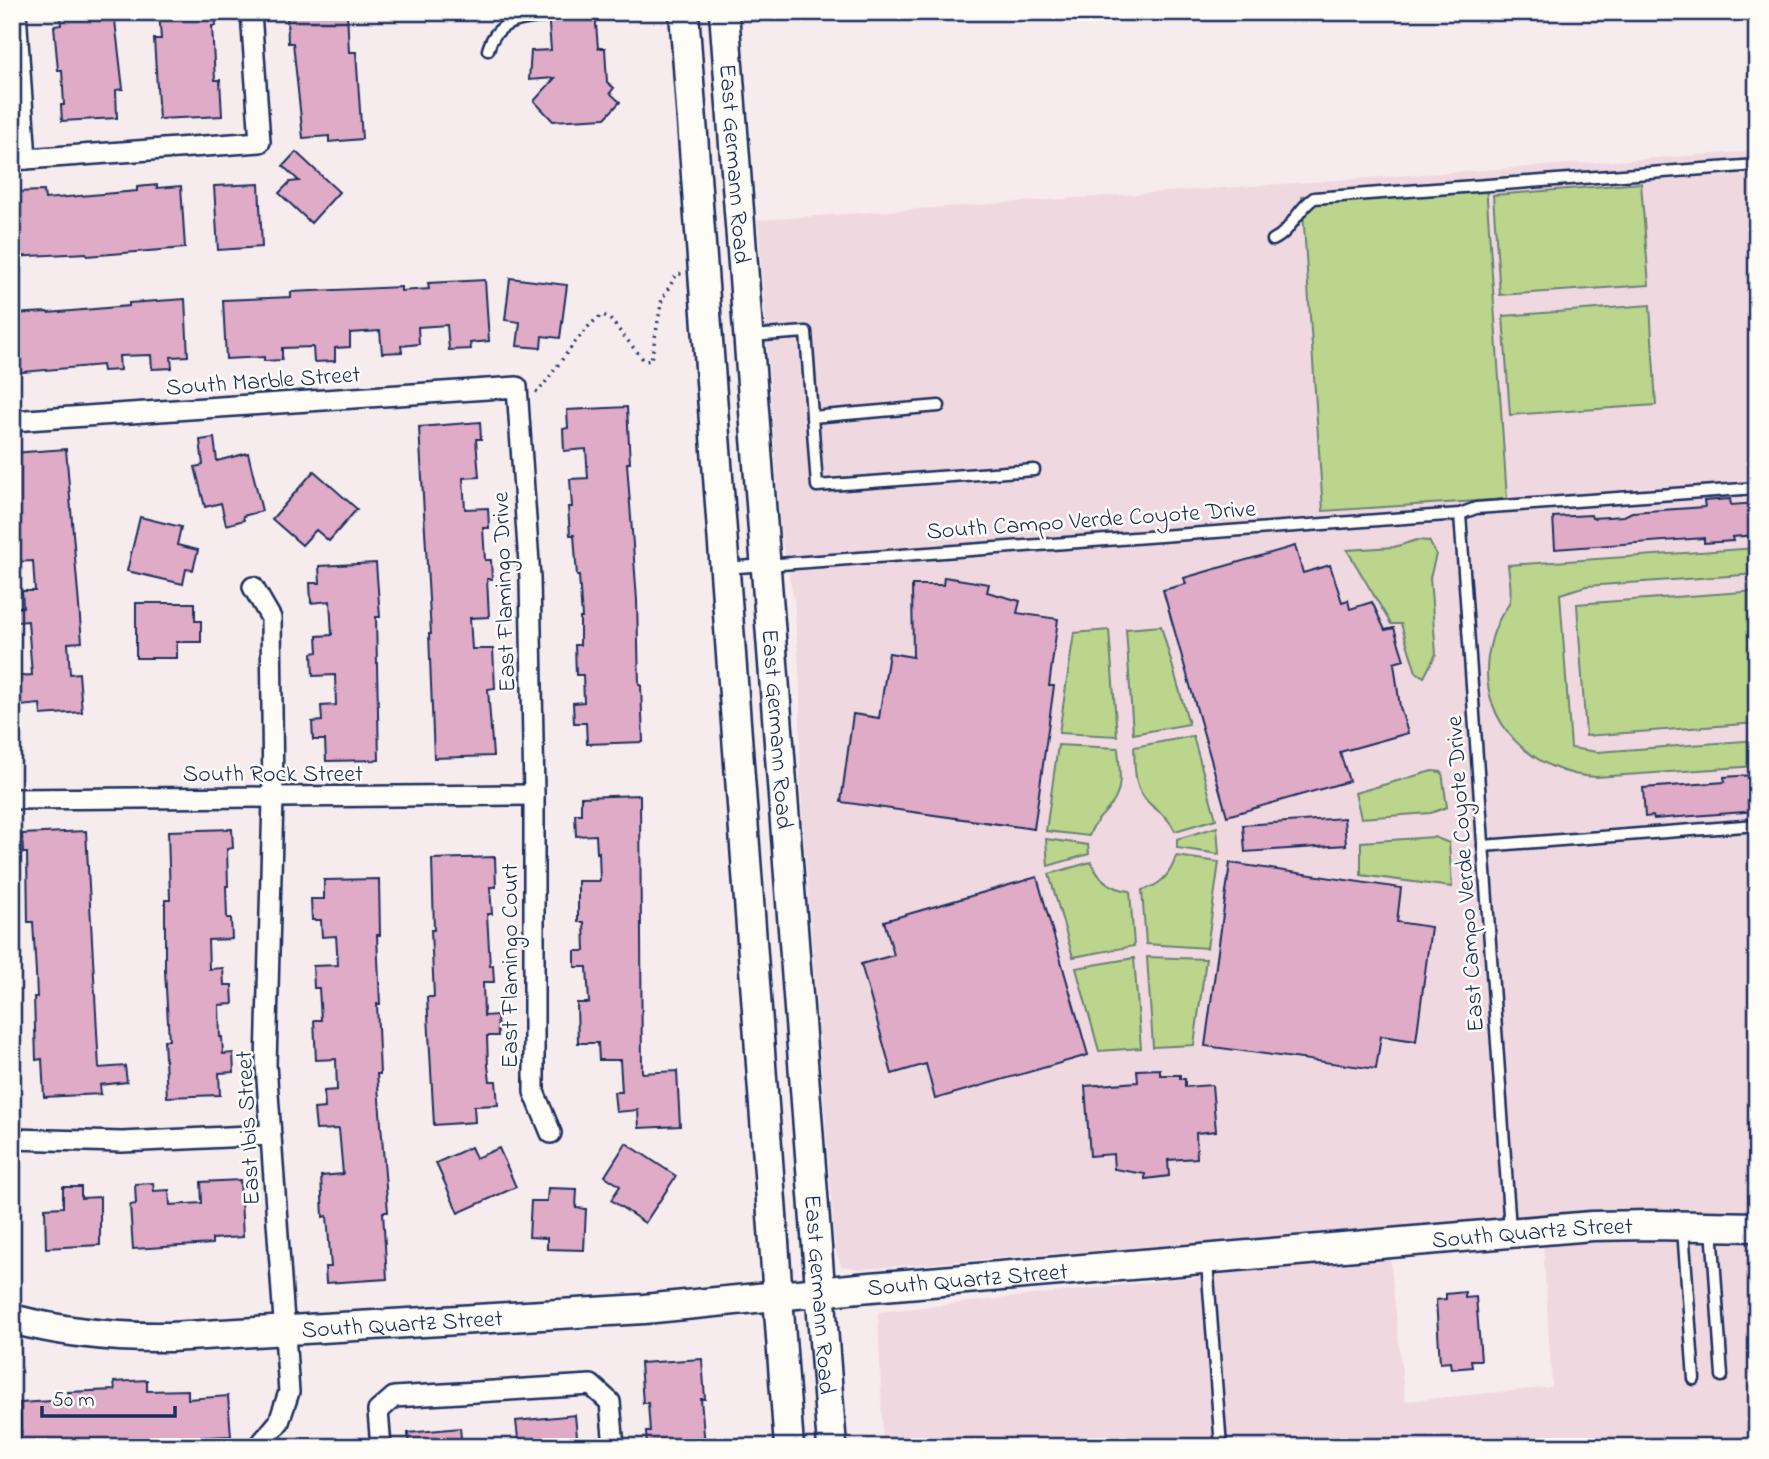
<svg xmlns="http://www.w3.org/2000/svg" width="1769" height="1459" font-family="'Indie Flower',sans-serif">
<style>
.built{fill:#f0d8e1}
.green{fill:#bbd58c;stroke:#6b8275;stroke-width:2}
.building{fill:#dfabc6;stroke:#1b2f5e;stroke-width:2}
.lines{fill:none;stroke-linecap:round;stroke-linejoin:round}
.lane-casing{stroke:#1b2f5e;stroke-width:15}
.street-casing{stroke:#1b2f5e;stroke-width:24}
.secondary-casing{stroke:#1b2f5e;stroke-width:33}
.path{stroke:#1b2f5e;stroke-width:3.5;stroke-dasharray:2 5;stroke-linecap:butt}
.lane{stroke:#fdfcf7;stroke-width:10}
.street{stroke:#fdfcf7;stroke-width:19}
.secondary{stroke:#fdfcf7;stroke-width:28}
.labels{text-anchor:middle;stroke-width:5;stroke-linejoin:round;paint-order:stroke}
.street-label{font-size:24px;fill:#1b2f5e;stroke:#fdfcf7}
</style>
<rect width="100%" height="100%" fill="#f7eced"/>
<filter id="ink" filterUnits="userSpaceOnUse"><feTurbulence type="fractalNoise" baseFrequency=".0143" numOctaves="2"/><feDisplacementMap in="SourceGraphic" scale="14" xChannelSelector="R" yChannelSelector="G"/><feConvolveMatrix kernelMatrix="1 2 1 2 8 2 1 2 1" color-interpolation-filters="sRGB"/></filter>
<g filter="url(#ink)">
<!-- built -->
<g class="built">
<polygon points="1757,151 1757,1214 1667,1210 1457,1222 862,1269 841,1266 835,1248 800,783 800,685 794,600 781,537 758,220"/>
<polygon points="1595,1239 1757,1242 1757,1447 883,1447 878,1312 1390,1256 1405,1401 1552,1387 1543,1244"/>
</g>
<!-- green -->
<g class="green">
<polygon points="1641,183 1649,285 1500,295 1493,195"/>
<polygon points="1486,184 1507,499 1323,511 1302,196"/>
<polygon points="1650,305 1656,405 1510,415 1503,316"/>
<polygon points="1417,540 1429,541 1436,554 1430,578 1436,654 1424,677 1416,672 1401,624 1391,624 1347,550 1394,547"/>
<path d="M1757 548V574L1586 586 1560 594 1571 748 1597 752 1757 740V766L1596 777C1533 774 1479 723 1488 657 1490 642 1494 629 1501 616 1503 612 1508 607 1509 603 1513 593 1509 576 1508 565Z"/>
<polygon points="1757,591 1757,723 1586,736 1577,604"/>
<polygon points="1161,626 1189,724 1133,734 1126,629"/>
<polygon points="1109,630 1117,736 1059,733 1074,633"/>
<path d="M1193 736 1216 819 1175 831C1169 817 1158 812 1148 802 1133 787 1135 766 1134 747Z"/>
<path d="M1058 745 1118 748C1119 767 1124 788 1112 804 1103 816 1093 822 1089 836L1046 831Z"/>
<polygon points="1432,771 1442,772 1447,807 1431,813 1361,818 1355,793"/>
<polygon points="1217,827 1219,854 1177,848 1177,839"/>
<polygon points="1434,837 1449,843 1452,887 1361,875 1361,842"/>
<polygon points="1046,839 1088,845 1089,854 1048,866"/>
<path d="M1176 856 1219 862 1207 948 1146 944 1142 890C1160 886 1171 874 1176 856Z"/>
<path d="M1091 862C1098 879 1112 889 1130 891L1134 946 1073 957 1049 874Z"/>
<polygon points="1147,957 1206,959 1194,1045 1153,1047"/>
<polygon points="1134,958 1141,1048 1099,1051 1076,968"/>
</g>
<!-- building -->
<g class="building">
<polygon points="60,12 114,12 123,89 116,90 117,118 62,121 61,105 64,105 62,70 58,70 54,26 61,25"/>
<polygon points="159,12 215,12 216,26 212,26 215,80 220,80 222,116 159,119 154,39 161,39"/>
<polygon points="287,12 347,12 349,52 356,52 362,139 329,142 329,136 303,138 293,43 288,43"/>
<polygon points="548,12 595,12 598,48 605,48 607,82 614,88 610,93 620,102 605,118 553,121 534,101 555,78 529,80 531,51 551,50"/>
<polygon points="296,152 339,192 311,223 279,193 290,182 299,181 283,166"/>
<polygon points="259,184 262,247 218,250 214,186"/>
<polygon points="157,185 157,188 181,186 185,248 87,256 86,253 12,257 12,192 44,191 45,199 137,191 137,187"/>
<polygon points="510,278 567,285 560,338 542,336 541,348 517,346 520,322 505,320"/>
<polygon points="485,280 489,341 470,343 471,349 449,350 447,325 418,327 419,344 401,346 402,352 382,353 380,331 350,333 350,347 335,348 335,361 314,362 313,347 282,348 282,360 264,361 264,357 226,359 223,300 291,297 291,292 401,287 401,291 429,289 428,283"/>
<polygon points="185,299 188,356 171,357 172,368 152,369 151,355 119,356 120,370 103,371 102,365 12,373 12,314 47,312 48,313 129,306 129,303"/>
<polygon points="627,407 630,463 627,463 637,600 639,685 641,685 643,742 587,744 586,723 574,723 573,703 584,702 583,675 576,675 575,645 580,645 580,618 582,618 579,576 577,576 574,535 570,535 568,507 572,507 570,479 588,478 586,449 564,451 563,429 568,428 567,410"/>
<polygon points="480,422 481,439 476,439 479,477 463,478 465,509 488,508 489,528 483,528 485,560 491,560 492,579 487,579 489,617 470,618 472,649 493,649 495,688 488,689 493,756 434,758 429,634 431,634 419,427"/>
<polygon points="214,438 217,461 248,453 262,511 243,516 244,520 226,525 221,503 205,507 195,467 203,465 200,440"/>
<polygon points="66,449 82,642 68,643 70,674 79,673 82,712 41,715 40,704 20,706 18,676 32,675 28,621 16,622 15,607 23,607 22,591 35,591 33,561 12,562 12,538 16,538 15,510 12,510 12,453"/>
<polygon points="314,471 357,509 329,541 316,530 302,545 272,519"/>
<polygon points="1730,499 1731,505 1757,503 1757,535 1732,537 1733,541 1704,543 1704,538 1555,549 1553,517 1591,515 1592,518 1624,516 1632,512 1705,507 1704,501"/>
<polygon points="140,517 181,527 177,545 198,550 193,570 186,569 183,584 127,571"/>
<polygon points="1295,546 1303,573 1330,565 1342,602 1348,600 1350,609 1372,602 1385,630 1394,628 1404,660 1394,663 1400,707 1408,733 1340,752 1349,781 1227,816 1163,590 1186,584 1184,578"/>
<polygon points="376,563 380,617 376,617 379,760 326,761 325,740 313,740 312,722 322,721 321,706 336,705 335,675 313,676 312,653 318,652 317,636 332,635 330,601 311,603 310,583 320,583 319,566"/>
<polygon points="944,577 989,584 987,592 1020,601 1017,613 1058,619 1049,686 1054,686 1034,829 841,802 853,714 879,718 889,653 913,657 912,585 943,585"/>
<polygon points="136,603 195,603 195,621 201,621 201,642 177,642 177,658 136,658"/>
<polygon points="1754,775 1755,780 1757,780 1757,811 1654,819 1653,816 1645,817 1643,788 1725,782 1724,777"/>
<polygon points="640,795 642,1073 677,1071 680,1126 639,1128 638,1110 616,1112 614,1092 622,1092 620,1060 599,1060 598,1043 578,1043 577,1003 589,1003 587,967 575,967 575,951 585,951 584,922 578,922 578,881 600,881 599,852 597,853 596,835 576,836 575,814 581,814 581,797"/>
<polygon points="1344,818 1346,845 1245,852 1243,825"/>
<polygon points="232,829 233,848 227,849 228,886 226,886 227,918 231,918 232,939 208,940 209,969 223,968 224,985 232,985 233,1004 219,1005 220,1037 222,1037 223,1054 233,1053 234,1072 219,1073 220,1095 167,1097 164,1040 169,1040 165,971 165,900 170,900 168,831"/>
<polygon points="86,831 99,1068 125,1066 127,1082 100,1085 101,1094 44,1097 42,1059 36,1060 34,997 37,997 36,973 33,922 28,922 27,853 23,853 22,834"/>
<polygon points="495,857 496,887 490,887 492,914 487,914 490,966 493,965 494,982 483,982 484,1016 497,1015 498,1036 487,1036 488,1066 490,1081 496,1081 498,1105 474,1106 475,1122 434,1125 427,997 434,997 431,930 434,930 432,859"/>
<polygon points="1230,863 1401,888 1397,922 1431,927 1416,1041 1381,1036 1376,1069 1205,1046"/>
<polygon points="1037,877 1088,1055 935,1099 926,1064 892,1074 861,964 894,955 884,921"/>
<polygon points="379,879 380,935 377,935 380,1004 377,1004 380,1074 377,1074 388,1212 383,1212 387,1279 326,1283 325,1267 331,1267 327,1216 323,1217 321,1176 343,1174 339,1129 316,1130 314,1109 325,1108 324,1091 337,1090 336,1059 316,1060 314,1020 321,1020 319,988 314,988 313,966 338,965 336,936 322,937 321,920 312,920 311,899 324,899 324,880"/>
<polygon points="1160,1069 1160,1075 1180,1075 1180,1079 1185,1079 1185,1087 1212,1085 1216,1131 1196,1133 1197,1158 1168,1160 1169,1176 1145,1179 1145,1174 1114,1169 1113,1154 1090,1156 1085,1086 1138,1082 1137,1070"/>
<polygon points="626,1143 676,1176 645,1223 611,1200 620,1186 605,1176"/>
<polygon points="471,1147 476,1158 499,1148 516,1187 458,1213 436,1163"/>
<polygon points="240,1180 243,1237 212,1239 212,1244 133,1249 130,1205 136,1204 135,1184 153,1183 154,1191 169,1190 170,1205 202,1203 201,1182"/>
<polygon points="63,1187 81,1187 81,1198 100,1197 100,1245 46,1248 45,1208 63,1207"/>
<polygon points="548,1188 577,1189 576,1208 586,1209 584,1250 547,1249 547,1238 529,1237 531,1201 547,1201"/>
<polygon points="1465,1292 1465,1298 1476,1297 1481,1360 1471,1360 1472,1367 1451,1369 1450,1362 1440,1363 1436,1300 1446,1299 1446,1294"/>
<polygon points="702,1359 705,1399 701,1399 705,1446 647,1447 646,1432 650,1432 648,1403 643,1403 640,1363"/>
<polygon points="147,1380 147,1391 188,1390 188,1399 228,1396 231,1436 150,1440 150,1447 71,1447 71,1440 40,1442 41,1447 22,1447 20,1403 68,1400 68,1392 115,1390 114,1382"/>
<polygon points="575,1415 578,1447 519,1447 516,1421"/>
<polygon points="460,1428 462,1447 409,1447 408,1433"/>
</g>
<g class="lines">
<!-- lane casing -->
<g class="lane-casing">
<g id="lane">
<polyline points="602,13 618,12"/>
<path d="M488 50C495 23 517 19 542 17"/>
<path d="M1273 240C1292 231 1296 210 1314 198L1757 165"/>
<polyline points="752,336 806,332 817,486 1034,470"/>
<polyline points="812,417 939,406"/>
<polyline points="1460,514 1510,1229"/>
<polyline points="725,568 1460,514 1476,508 1757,488"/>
<polyline points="1483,846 1757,825"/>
<polyline points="1712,1227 1722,1376"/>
<polyline points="1683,1229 1694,1379"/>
<polyline points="1207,1262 1221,1447"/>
</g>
</g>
<!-- street casing -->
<g class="street-casing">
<g id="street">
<polyline points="16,12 26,159"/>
<polyline points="12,160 260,142 251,12"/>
<polyline points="12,421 517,387 530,578 534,795 534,1092 551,1133"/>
<polyline points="253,587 271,618 273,798 266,1065 289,1392 279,1422 258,1447"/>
<polyline points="12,799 534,795"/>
<polyline points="12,1139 122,1142 270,1135"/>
<polyline points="381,1447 378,1411 394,1397 591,1385 610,1402 614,1447"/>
</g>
</g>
<!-- secondary casing -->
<g class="secondary-casing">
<g id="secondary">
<polyline points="684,12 789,1447"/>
<path id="s1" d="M724 12 832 1447"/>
<path id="s2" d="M12 1319C65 1333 116 1338 170 1337L644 1309 859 1288 1592 1226 1650 1225 1757 1227"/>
</g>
</g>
<!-- path -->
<path class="path" d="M536 391 538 392C552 375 586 322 603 315L609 318 642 358 645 361 651 360 662 299 677 274H683"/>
<!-- lane -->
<use href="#lane" class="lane"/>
<!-- street -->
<use href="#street" class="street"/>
<!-- secondary -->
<use href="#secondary" class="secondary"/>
</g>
</g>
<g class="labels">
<!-- street labels -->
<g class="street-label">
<text dy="8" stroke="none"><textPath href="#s1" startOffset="152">East Germann Road</textPath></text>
<text transform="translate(263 380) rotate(-4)" y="8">South Marble Street</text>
<text transform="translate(1091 519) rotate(-4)" y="8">South Campo Verde Coyote Drive</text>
<text transform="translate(503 592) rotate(-92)" y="8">East Flamingo Drive</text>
<text dy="8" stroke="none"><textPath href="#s1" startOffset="719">East Germann Road</textPath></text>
<text x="273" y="781">South Rock Street</text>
<text transform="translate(1464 874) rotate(-94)" y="8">East Campo Verde Coyote Drive</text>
<text transform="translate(509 966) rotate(-90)" y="8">East Flamingo Court</text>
<text transform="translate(247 1128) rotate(-93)" y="8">East Ibis Street</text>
<text dy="8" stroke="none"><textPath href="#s2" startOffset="1526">South Quartz Street</textPath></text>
<text dy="8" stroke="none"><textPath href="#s2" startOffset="959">South Quartz Street</textPath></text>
<text dy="8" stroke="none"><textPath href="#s1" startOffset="1286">East Germann Road</textPath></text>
<text dy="8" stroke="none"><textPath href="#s2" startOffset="392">South Quartz Street</textPath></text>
</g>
</g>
<!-- margin -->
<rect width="1769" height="1459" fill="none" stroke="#fdfcf7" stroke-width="42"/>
<rect x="21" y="21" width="1727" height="1417" fill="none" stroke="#1b2f5e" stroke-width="2.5" filter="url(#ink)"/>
<!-- scale -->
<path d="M42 1406v10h133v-10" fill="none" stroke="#1b2f5e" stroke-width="3.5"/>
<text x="52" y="1406" font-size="21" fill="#1b2f5e" stroke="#fdfcf7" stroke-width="5" paint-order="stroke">50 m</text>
</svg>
